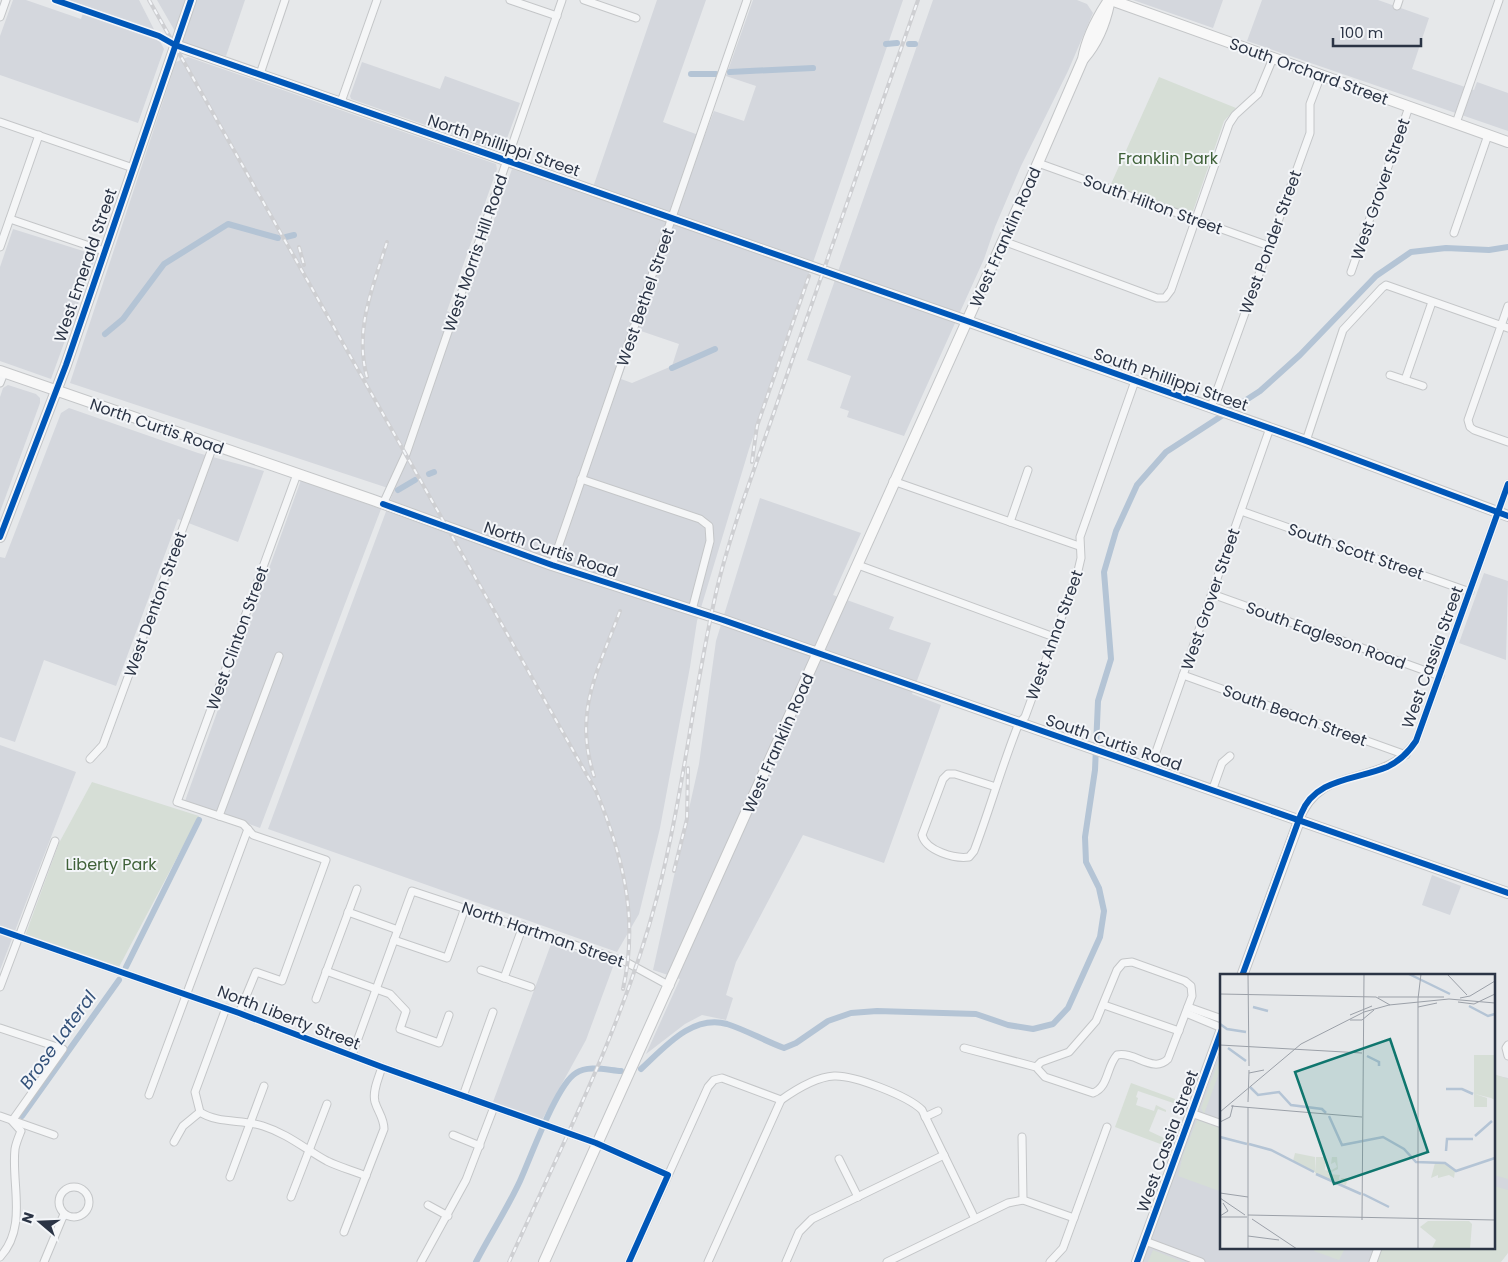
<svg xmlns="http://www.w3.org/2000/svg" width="1508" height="1262" font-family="Poppins,sans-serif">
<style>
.built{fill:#d4d7dd;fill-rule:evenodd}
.green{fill:#d6ded6}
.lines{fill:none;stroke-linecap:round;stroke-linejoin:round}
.canal{stroke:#b4c4d5;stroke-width:6}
.street-casing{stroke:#c4c6c8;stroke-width:9}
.secondary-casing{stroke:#c4c6c8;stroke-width:12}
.street{stroke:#f5f6f7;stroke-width:7}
.secondary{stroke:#f8f8f8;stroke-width:10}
.rail-casing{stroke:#cecfd2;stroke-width:4}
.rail{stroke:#f4f6f9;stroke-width:2;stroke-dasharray:5.5;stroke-linecap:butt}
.cycleway-casing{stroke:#f4f6f9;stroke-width:9}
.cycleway{stroke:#0057b8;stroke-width:6}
.labels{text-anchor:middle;stroke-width:4;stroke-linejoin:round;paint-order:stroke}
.street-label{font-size:16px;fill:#2b3445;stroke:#f4f6f9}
.park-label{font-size:16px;fill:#3f6138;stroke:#f4f6f9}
.water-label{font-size:18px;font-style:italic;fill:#34527a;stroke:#f4f6f9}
.inset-river{fill:none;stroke:#b4c4d5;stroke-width:2.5}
.inset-road{fill:none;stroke:#9ba0a8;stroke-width:1}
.view{fill:#0f766e;fill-opacity:0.15;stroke:#0f766e;stroke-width:2.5}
.inset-edge{fill:none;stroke:#2b3445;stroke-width:2.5}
</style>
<rect width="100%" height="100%" fill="#e6e8ea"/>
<!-- built -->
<g class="built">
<polygon points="13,0 26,0 81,19 85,7 65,0 139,0 164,49 138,123 0,75 0,36"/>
<polygon points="157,0 187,0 176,33"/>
<polygon points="196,0 245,0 226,56 181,43"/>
<path d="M657 0H706L663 122 704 137 714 111 744 121 756 86 726 76 753 0H903L749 449 697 621 690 667 660 828 639 914 617 952 268 829 394 490 70 383 176 62 188 57 496 164 497 169 447 311 460 316 512 169 590 196ZM638 330 679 344 672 366 632 383 621 379Z"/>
<polygon points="933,0 1077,0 1087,4 1093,13 1068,71 1021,166 995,227 984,259 904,436 847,417 849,411 840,408 851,376 807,360"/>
<polygon points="1133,0 1223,0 1213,28"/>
<polygon points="1262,0 1378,0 1429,18 1412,69 1474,90 1477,82 1508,93 1508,131 1247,41"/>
<polygon points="362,62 440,89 445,76 520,103 502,152 351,99 350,96"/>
<polygon points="13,229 96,255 51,379 0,361 0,267"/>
<polygon points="8,385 36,394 40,398 40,403 0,512 0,397 3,388"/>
<polygon points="69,408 198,453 264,471 238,542 178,519 116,686 44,660 15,742 0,737 0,557 5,558 61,413"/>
<polygon points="301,480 381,509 260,828 185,801"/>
<polygon points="760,498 861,533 833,595 894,617 889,629 931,643 912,694 941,705 884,863 803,835 736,962 726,995 733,998 726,1020 702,1015 685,1024 646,1054 680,979 653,970 699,764 716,641"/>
<polygon points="1484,573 1508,581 1506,660 1459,643"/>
<polygon points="0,745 76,772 0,970"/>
<polygon points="1432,875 1461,886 1450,915 1422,905"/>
<polygon points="551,944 614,964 586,1040 542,1120 493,1102"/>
<polygon points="1222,1047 1222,1248 1494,1248 1494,1075 1508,1078 1508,1251 1500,1262 1142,1262"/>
</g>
<!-- green -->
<g class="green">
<polygon points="1159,77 1236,108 1224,121 1192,214 1111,184"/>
<polygon points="92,782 199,816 119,967 25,936 59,843"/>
<polygon points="1222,1051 1222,1065 1204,1114 1201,1108"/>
<polygon points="1494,1074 1508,1079 1508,1179 1494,1175"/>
<polygon points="1131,1083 1186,1103 1185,1107 1138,1091 1136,1097 1138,1098 1136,1105 1154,1111 1156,1105 1166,1110 1166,1112 1158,1109 1149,1131 1164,1138 1167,1131 1176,1134 1171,1148 1115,1127"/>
<polygon points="1197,1120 1222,1129 1222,1192 1178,1176 1183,1155"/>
<polygon points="1494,1186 1508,1190 1508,1253 1501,1262 1376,1262 1381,1248 1494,1248"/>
<polygon points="1315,1248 1345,1248 1339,1260 1314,1251"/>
<polygon points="1153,1250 1183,1262 1148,1262"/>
</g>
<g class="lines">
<!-- canal -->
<g class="canal">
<polyline points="886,44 897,43"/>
<polyline points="909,44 915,44"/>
<polyline points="730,72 813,68"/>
<polyline points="691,74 716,74"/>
<polyline points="286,237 294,235"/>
<polyline points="105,334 123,319 164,264 228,224 278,238"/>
<polyline points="672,368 715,349"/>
<polyline points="429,474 434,472"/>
<polyline points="398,490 415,480"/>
<polyline points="126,967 199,820"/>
<path d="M641 1069C664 1048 692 1014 727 1024 746 1030 765 1041 784 1048L796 1043 828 1021 851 1013 877 1011 976 1014 1008 1025 1033 1029 1053 1024 1068 1008 1100 937 1104 911 1099 888 1086 862 1085 837 1095 770 1098 701 1111 659 1104 572 1116 531 1137 485 1166 452 1260 391 1300 355 1376 276 1411 252 1446 248 1489 250 1508 247"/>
<polyline points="22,1116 119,980"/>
<path d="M476 1262C490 1235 507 1209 520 1181 530 1159 557 1084 576 1073 588 1065 607 1070 621 1071"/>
</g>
<!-- street casing -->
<g class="street-casing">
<g id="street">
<polyline points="510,0 557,16"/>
<polyline points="584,0 636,18"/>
<polyline points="1397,6 1399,0"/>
<polyline points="0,17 6,0"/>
<polyline points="260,74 285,0"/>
<polyline points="341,102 377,0"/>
<polyline points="0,122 133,168"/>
<polyline points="1456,123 1499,0"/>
<polyline points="1038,163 1269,246"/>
<polyline points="10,219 104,251"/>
<polyline points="1454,233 1488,135"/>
<polyline points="1003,241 1157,298 1165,298 1171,290 1229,124 1235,115 1258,94 1273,58"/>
<polyline points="0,247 39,135"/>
<polyline points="1351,272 1409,107"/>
<polyline points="1508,306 1468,420 1470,427 1474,430 1508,442"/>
<polyline points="1390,375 1423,386"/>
<polyline points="1405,380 1432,302"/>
<polyline points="0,383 4,373"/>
<polyline points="1211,407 1310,133 1310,104 1321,75"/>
<polyline points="1306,441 1343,330 1382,288 1386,285 1508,328"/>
<polyline points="581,479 700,519 709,526 710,541 692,610"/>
<polyline points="893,481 1079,546"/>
<polyline points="383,504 406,454 562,0"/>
<polyline points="1241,511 1470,592"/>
<polyline points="1010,522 1028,470"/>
<polyline points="552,565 747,0"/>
<polyline points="858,565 1054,637"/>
<polyline points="1212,594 1440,676"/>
<polyline points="1183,675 1406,755"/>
<polyline points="90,759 103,745 213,446"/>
<polyline points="1150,769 1270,428"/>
<path d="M996 787 955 774H948L943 779 922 835C926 851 955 859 969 857L974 851C990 809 1002 765 1019 723L1025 717 1077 575 1081 558 1080 537 1135 381"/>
<polyline points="1212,791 1222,763 1230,756"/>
<polyline points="219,816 279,656"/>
<path d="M1299 821C1322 760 1381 791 1416 741L1508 484"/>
<polyline points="348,912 398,930"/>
<polyline points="0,930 239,1013 382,1067 596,1143 668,1175"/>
<polyline points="394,940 447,958 465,908"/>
<polyline points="481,970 531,987"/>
<polyline points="326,971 390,994 406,1011 400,1029 439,1043 449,1015"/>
<polyline points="504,978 523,926"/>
<polyline points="0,987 55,841"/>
<polyline points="316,999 357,889"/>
<polyline points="1104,1005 1179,1031"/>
<polyline points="1188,1007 1222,1019"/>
<path d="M226 1008 195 1092 200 1112C218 1124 243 1119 263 1126 288 1134 305 1149 327 1161 339 1167 354 1171 366 1176"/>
<polyline points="239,1013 256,972 282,981 326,860 253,835 243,824 177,802 297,474"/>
<polyline points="1186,1013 1222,1028"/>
<path d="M0 1028 63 1049 12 1121 21 1131C19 1136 16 1143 15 1149 11 1184 28 1227 0 1257"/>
<polyline points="1508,1045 1506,1048 1508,1056"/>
<path d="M964 1048 1036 1067 1045 1077 1093 1093C1109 1087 1106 1067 1117 1055 1135 1051 1153 1074 1168 1059L1192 996 1191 986 1185 981 1132 962 1123 963 1117 970 1096 1021 1069 1052 1041 1062 1036 1067"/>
<polyline points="352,1055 412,891 626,962 670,986"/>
<polyline points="149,1095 248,829"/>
<polyline points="463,1096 493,1012"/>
<polyline points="1191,1113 1222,1124"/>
<polyline points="0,1116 54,1135"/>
<polyline points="925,1117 938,1111"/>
<polyline points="453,1135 480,1146"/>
<polyline points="1022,1137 1023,1200"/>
<polyline points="174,1142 183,1126 200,1112"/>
<polyline points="839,1159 858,1197"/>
<polyline points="230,1177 264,1086"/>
<circle cx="74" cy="1202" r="15"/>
<polyline points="291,1197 327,1104"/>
<polyline points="428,1205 448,1216"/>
<path d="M344 1232 384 1129C384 1118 378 1112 375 1102 372 1091 379 1077 382 1067"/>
<polyline points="1145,1241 1201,1262"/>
<polyline points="44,1262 64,1214"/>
<polyline points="421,1262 466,1180 494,1107"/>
<path d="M629 1262 708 1087 714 1080 722 1078 781 1100C795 1090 816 1077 834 1076 854 1075 908 1096 922 1110L975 1219"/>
<polyline points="708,1262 781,1100"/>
<polyline points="786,1262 799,1232 812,1219 944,1155"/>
<polyline points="887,1262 1008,1203 1023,1200 1074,1218"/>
<polyline points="1050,1262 1063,1248 1107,1127"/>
<polyline points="1373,1262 1378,1248"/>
</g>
</g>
<!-- secondary casing -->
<g class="secondary-casing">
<g id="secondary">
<polyline points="1111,0 1508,142"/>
<polyline points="175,45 967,321 1306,441 1508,516"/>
<path d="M1084 58C1097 43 1105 23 1109 4"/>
<polyline points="0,371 373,500 552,565 723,620 1508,893"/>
<polyline points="0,537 66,365 191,0"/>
<polyline points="1242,976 1299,821"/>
<path d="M544 1262 1038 163 1083 59C1087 37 1097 18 1109 0"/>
<polyline points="1137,1262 1222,1029"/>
</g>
</g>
<!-- street -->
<use href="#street" class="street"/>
<!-- secondary -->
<use href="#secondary" class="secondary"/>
<!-- rail casing -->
<g class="rail-casing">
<g id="rail">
<path d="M149 0 596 791C623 856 639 919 623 989"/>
<polyline points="299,247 304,265"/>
<path d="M367 377C354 329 373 287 387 242"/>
<polyline points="752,462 757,426 809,276"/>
<path d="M594 776C573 711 598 671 620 611"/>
<polyline points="674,871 687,819 688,768"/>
<path d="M509 1262C563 1143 624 1024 657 897 683 797 693 694 716 593 723 562 733 531 743 501L918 0"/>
</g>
</g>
<!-- rail -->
<use href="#rail" class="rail"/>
<!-- cycleway casing -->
<g class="cycleway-casing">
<g id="cycleway">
<polyline points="55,0 159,36 175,45 967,321 1306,441 1508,516"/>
<polyline points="383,504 552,565 723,620 1508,893"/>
<polyline points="0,537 66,365 191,0"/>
<polyline points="0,930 239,1013 382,1067 596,1143 668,1175 629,1262"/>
<path d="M1242 976 1301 814C1315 778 1356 780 1387 767 1400 761 1408 753 1416 741L1508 484"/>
<polyline points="1137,1262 1222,1029"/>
</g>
</g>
<!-- cycleway -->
<use href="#cycleway" class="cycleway"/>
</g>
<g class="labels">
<!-- street labels -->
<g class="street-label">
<text transform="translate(1309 71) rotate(20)" y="6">South Orchard Street</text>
<text transform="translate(504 145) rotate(19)" y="6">North Phillippi Street</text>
<text transform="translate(1380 189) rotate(-71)" y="6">West Grover Street</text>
<text transform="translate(1153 204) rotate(20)" y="6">South Hilton Street</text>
<text transform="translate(1005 237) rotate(-66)" y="6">West Franklin Road</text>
<text transform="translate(1270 242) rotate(-70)" y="6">West Ponder Street</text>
<text transform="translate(475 253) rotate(-71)" y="6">West Morris Hill Road</text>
<text transform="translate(85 265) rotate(-71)" y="6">West Emerald Street</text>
<text transform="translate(645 297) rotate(-71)" y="6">West Bethel Street</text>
<text transform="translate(1171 379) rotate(19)" y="6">South Phillippi Street</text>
<text transform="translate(157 426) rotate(19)" y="6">North Curtis Road</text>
<text transform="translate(551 549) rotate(19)" y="6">North Curtis Road</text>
<text transform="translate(1356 551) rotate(19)" y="6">South Scott Street</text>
<text transform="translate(1210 599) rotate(-71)" y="6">West Grover Street</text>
<text transform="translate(155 604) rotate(-70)" y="6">West Denton Street</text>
<text transform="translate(1054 635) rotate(-70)" y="6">West Anna Street</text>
<text transform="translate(1326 635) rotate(20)" y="6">South Eagleson Road</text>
<text transform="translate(237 638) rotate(-70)" y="6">West Clinton Street</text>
<text transform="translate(1432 657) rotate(-70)" y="6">West Cassia Street</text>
<text transform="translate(1295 715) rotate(20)" y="6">South Beach Street</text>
<text transform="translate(1114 742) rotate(19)" y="6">South Curtis Road</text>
<text transform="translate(778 743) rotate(-66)" y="6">West Franklin Road</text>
<text transform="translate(543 934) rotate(19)" y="6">North Hartman Street</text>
<text transform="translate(289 1017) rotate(21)" y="6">North Liberty Street</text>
<text transform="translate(1167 1141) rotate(-70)" y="6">West Cassia Street</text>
</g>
<!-- park labels -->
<g class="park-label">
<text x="1168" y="164">Franklin Park</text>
<text x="111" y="870">Liberty Park</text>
</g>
<!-- water labels -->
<g class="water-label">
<text transform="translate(58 1040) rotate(-54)" y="6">Brose Lateral</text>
</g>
</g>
<!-- overview -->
<g transform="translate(1220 974)">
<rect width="275" height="275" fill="#e6e8ea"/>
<path d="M254 81H275V126L271 124 255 120 267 124V133H254ZM75 179 95 183V198L73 187ZM96 183H106L105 196 110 197 117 193 115 188 111 190 112 183H117L118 195 108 200 120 201 119 204 120 208 121 204H128L126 211 113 209 95 199ZM215 189 225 190 235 197 234 204 229 201 218 204V201L211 204ZM208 247H249L252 250 250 275 212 274 216 266 200 253Z" fill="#d6ded6"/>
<path class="inset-river" d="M189 0 230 20M249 32 268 42 275 40M33 33 48 37M0 50 7 55 26 58M8 74 26 87M147 82 159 88V92M30 113 38 121 59 118 71 131 102 135 106 139M226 115H242L253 120M109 142 122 171 163 163 184 175 196 188 225 189 236 197 275 184M255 162 272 147M0 163 27 170M29 170 51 176 94 198M226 177 227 165H253M96 200 141 220M143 220 169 233"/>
<path class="inset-road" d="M28 0 29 92M227 0 247 21M0 20 156 23M156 23 170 31M158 23H224M240 24 250 22 275 7M198 25 201 0M238 28 254 30 275 20M198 33 217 29M130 41 152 32M130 46H142L154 36M0 71 142 79M29 99 44 96M28 128 29 96M11 132 142 143M28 133V275M0 138 81 70 144 38 169 31 229 25 275 29M0 148 10 143 13 131M0 219 28 223M0 224 25 241M28 241 275 246M0 242 8 237 3 229M0 243H27M32 245 77 275M142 246 144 0M28 262 59 266M198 275V25"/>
<path class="view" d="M170 65 208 178 114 210 75 98Z"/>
<rect width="275" height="275" class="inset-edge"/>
</g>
<!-- north arrow -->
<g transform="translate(40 1222) rotate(289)" stroke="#f4f6f9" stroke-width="4" paint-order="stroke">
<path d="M0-4L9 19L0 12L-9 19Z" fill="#2b3445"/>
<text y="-8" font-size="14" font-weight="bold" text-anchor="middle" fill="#2b3445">N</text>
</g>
<!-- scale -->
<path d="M1333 38v8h88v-8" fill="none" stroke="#2b3445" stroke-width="2.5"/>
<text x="1340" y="38" font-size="15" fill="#2b3445" stroke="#f4f6f9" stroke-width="4" paint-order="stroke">100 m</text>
</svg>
